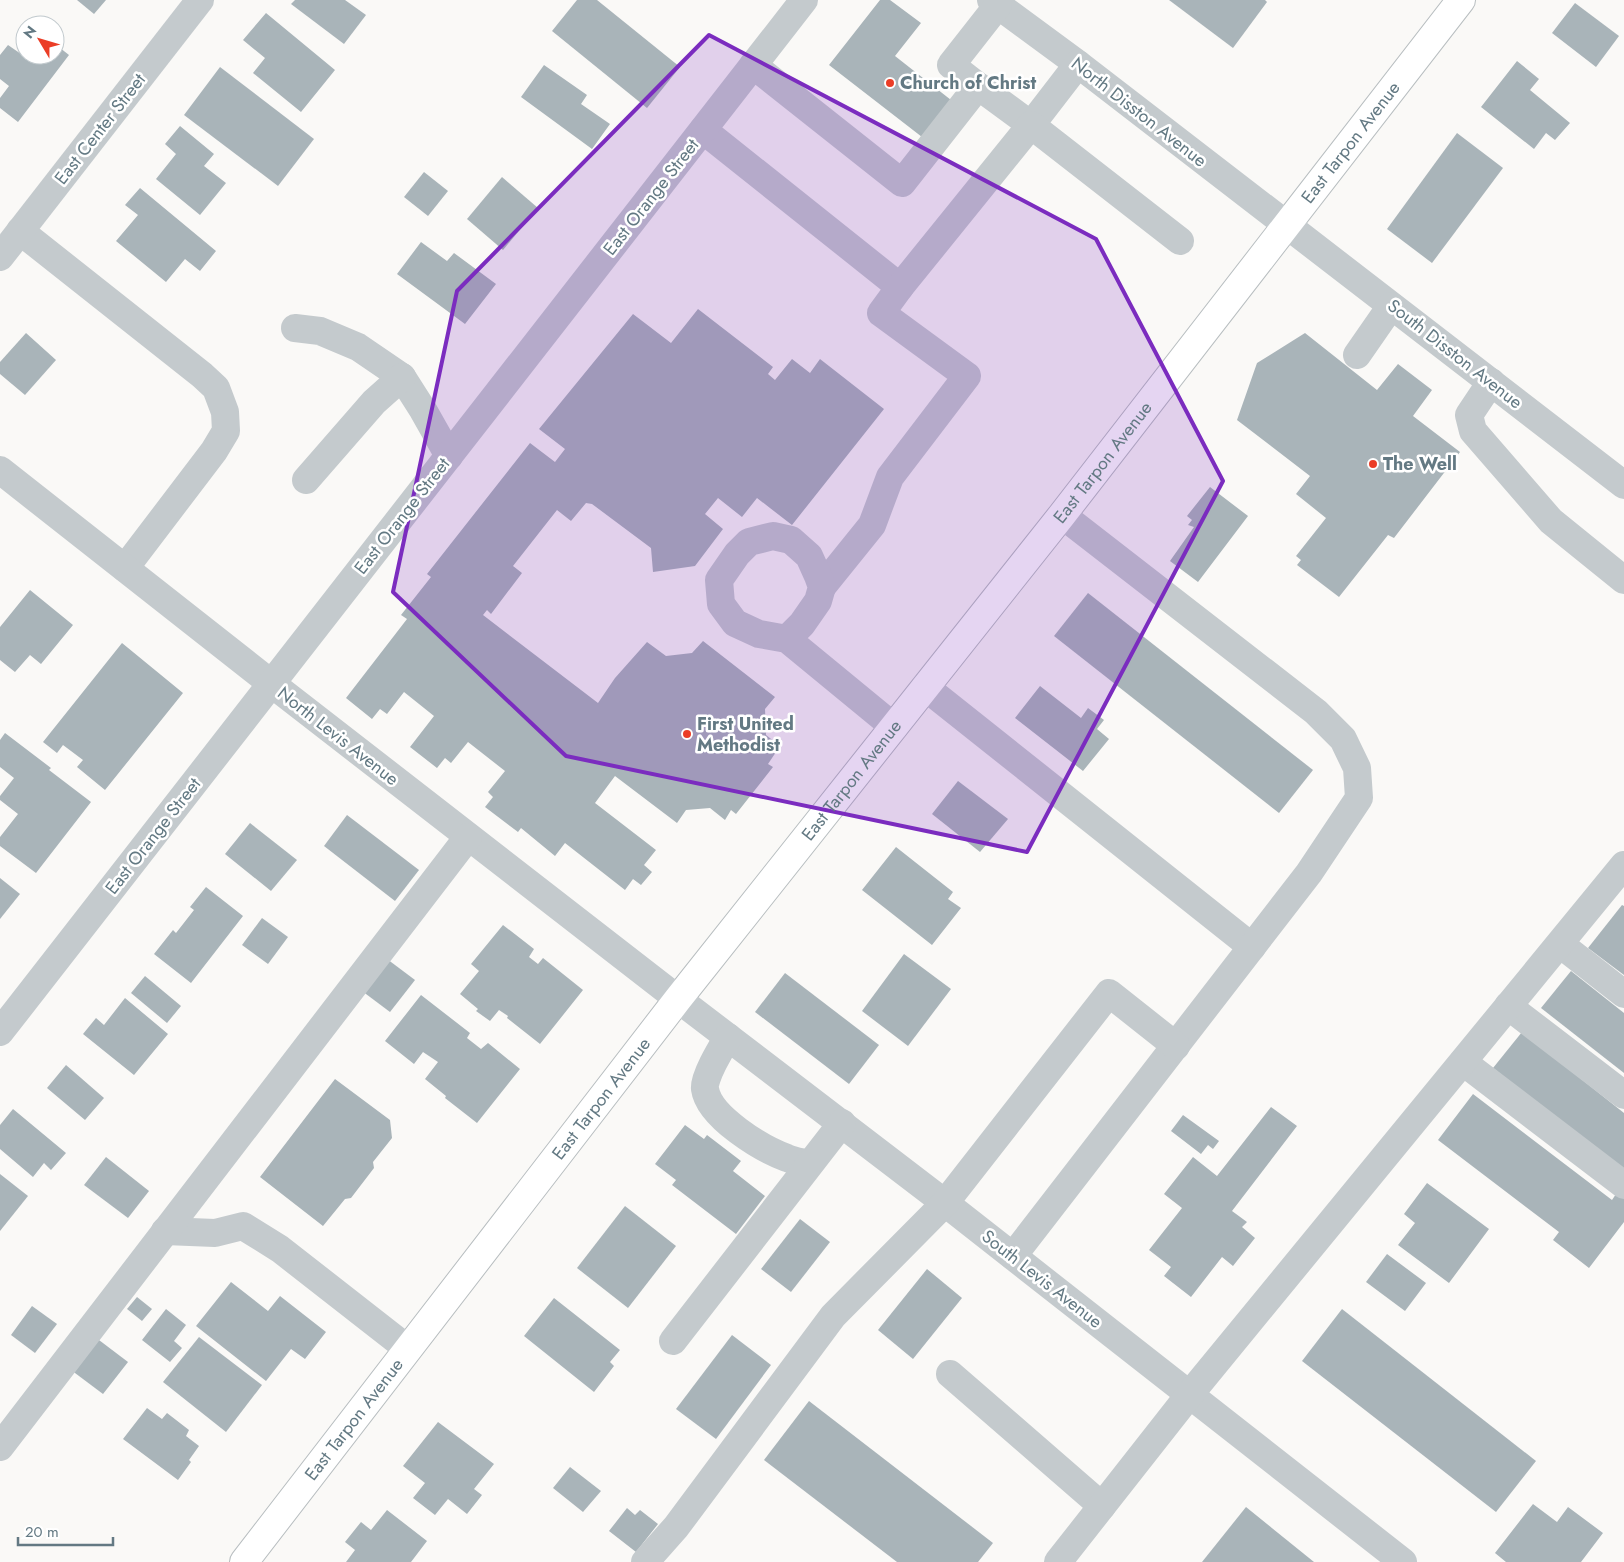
<svg xmlns="http://www.w3.org/2000/svg" width="1624" height="1562" font-family="Jost,sans-serif">
<style>
.building{fill:#a9b4b9}
.lines{fill:none;stroke-linecap:round;stroke-linejoin:round}
.major-casing{stroke:#b8bec0;stroke-width:30}
.minor{stroke:#c4cacd;stroke-width:28}
.major{stroke:#fff;stroke-width:28}
.marked{fill:#7b2cbf;fill-opacity:0.2;stroke:#7b2cbf;stroke-width:4;stroke-linejoin:round}
.poi-dot{fill:#eb3d26;stroke:#fff;stroke-width:2}
.labels{text-anchor:middle;stroke-width:5;stroke-linejoin:round;paint-order:stroke}
.poi-label{font-size:18px;font-weight:bold;fill:#637983;stroke:#fff;text-anchor:start}
.street-label{font-size:18px;fill:#637983;stroke:#fff}
</style>
<rect width="100%" height="100%" fill="#faf9f7"/>
<!-- building -->
<g class="building">
<polygon points="77,0 106,0 94,14"/>
<polygon points="295,0 345,0 366,15 344,44 291,4"/>
<polygon points="577,0 597,0 680,67 647,108 552,31"/>
<polygon points="880,0 890,0 921,23 895,56 951,100 922,137 829,65"/>
<polygon points="1169,0 1265,0 1267,2 1233,48"/>
<polygon points="1575,3 1619,36 1596,67 1552,33"/>
<polygon points="266,13 335,70 301,112 253,73 265,58 243,40"/>
<polygon points="55,44 69,55 18,122 0,108 0,98 9,86 0,79 0,55 8,45 21,54 25,49 25,55 55,55"/>
<polygon points="1517,61 1539,79 1530,90 1570,123 1555,140 1546,133 1534,149 1481,107"/>
<polygon points="544,65 587,95 581,104 610,124 592,149 521,97"/>
<polygon points="220,67 314,139 278,186 184,115"/>
<polygon points="180,126 214,154 204,166 226,183 200,215 156,179 176,154 165,144"/>
<polygon points="1457,133 1503,168 1432,263 1387,229"/>
<polygon points="424,172 448,191 428,216 404,197"/>
<polygon points="502,177 538,208 503,250 467,219"/>
<polygon points="140,188 216,251 200,271 185,259 166,282 116,241 138,215 125,205"/>
<polygon points="421,242 447,261 454,253 496,284 465,324 397,274"/>
<polygon points="698,309 773,367 768,374 775,380 792,359 810,373 820,359 884,409 792,525 757,498 742,517 718,498 705,514 723,529 695,566 653,572 651,548 592,504 586,503 571,521 557,510 513,566 522,573 491,614 487,610 483,615 598,703 615,678 647,642 666,656 692,653 703,641 775,697 765,709 766,735 780,746 768,764 773,767 736,814 731,810 725,820 710,808 686,810 677,823 615,776 595,803 656,850 644,865 652,872 641,885 633,879 625,890 565,843 555,856 521,828 518,832 485,807 493,797 488,792 505,771 468,742 451,763 445,758 437,768 410,747 434,716 404,692 387,714 380,709 372,719 346,698 407,619 401,615 431,577 427,574 530,443 555,462 565,449 539,429 633,314 671,343"/>
<polygon points="26,333 56,360 25,395 0,374 0,362"/>
<polygon points="1305,333 1377,390 1398,364 1432,390 1413,416 1460,452 1394,538 1388,535 1339,597 1297,565 1301,560 1296,556 1326,518 1296,494 1310,476 1237,420 1257,363"/>
<polygon points="1210,487 1248,516 1198,582 1170,561 1194,527 1188,525 1192,520 1187,516"/>
<polygon points="30,590 73,625 41,664 30,655 15,672 0,660 0,627"/>
<polygon points="1088,593 1313,770 1279,813 1054,636"/>
<polygon points="122,643 183,693 105,790 77,767 83,760 63,745 57,753 43,742"/>
<polygon points="1040,686 1081,718 1088,708 1104,720 1097,729 1109,739 1083,771 1015,718"/>
<polygon points="5,733 51,768 49,770 91,802 36,873 0,846 0,837 18,814 0,800 0,796 14,778 0,767 0,740"/>
<polygon points="958,781 1008,819 980,852 932,814"/>
<polygon points="347,815 419,870 395,901 324,846"/>
<polygon points="250,823 297,860 271,891 225,854"/>
<polygon points="896,847 953,892 948,899 961,908 932,945 862,890"/>
<polygon points="0,878 20,894 0,919"/>
<polygon points="206,887 243,916 191,983 154,954 173,930 176,933 194,910 190,907"/>
<polygon points="1622,905 1624,906 1624,975 1588,948"/>
<polygon points="262,918 288,937 268,964 242,945"/>
<polygon points="503,925 534,949 529,957 538,964 543,958 583,990 540,1044 507,1018 508,1016 499,1010 490,1021 476,1011 478,1009 460,994 479,971 471,964"/>
<polygon points="904,954 951,989 908,1046 862,1011"/>
<polygon points="387,959 415,980 390,1012 362,991"/>
<polygon points="1571,971 1624,1013 1624,1073 1541,1008"/>
<polygon points="785,973 879,1045 849,1084 755,1012"/>
<polygon points="145,976 181,1006 167,1023 131,993"/>
<polygon points="421,995 470,1033 467,1038 481,1049 488,1043 520,1069 477,1123 445,1098 446,1096 425,1079 438,1062 423,1052 414,1064 385,1041"/>
<polygon points="125,998 168,1034 134,1075 83,1034 96,1018 104,1025"/>
<polygon points="1522,1032 1624,1113 1624,1172 1493,1068"/>
<polygon points="66,1065 104,1098 85,1120 47,1088"/>
<polygon points="335,1079 390,1120 392,1138 373,1162 374,1168 351,1198 345,1199 323,1226 260,1177"/>
<polygon points="1473,1094 1612,1200 1618,1191 1624,1196 1624,1222 1589,1268 1553,1240 1559,1232 1438,1140"/>
<polygon points="1271,1107 1297,1126 1232,1211 1247,1222 1242,1227 1255,1238 1233,1266 1222,1257 1191,1297 1164,1276 1171,1267 1149,1250 1182,1208 1164,1194 1193,1157 1217,1176"/>
<polygon points="13,1109 66,1153 51,1170 44,1163 33,1177 0,1149 0,1125"/>
<polygon points="1183,1115 1219,1141 1213,1149 1208,1145 1201,1154 1171,1131"/>
<polygon points="685,1125 704,1139 707,1135 741,1161 733,1171 765,1196 736,1234 672,1185 676,1180 655,1164"/>
<polygon points="106,1157 149,1191 128,1218 84,1185"/>
<polygon points="0,1174 28,1196 0,1231"/>
<polygon points="1427,1183 1489,1229 1449,1283 1398,1245 1415,1223 1404,1214"/>
<polygon points="625,1206 676,1246 628,1308 577,1268"/>
<polygon points="800,1219 830,1242 791,1292 761,1269"/>
<polygon points="1387,1254 1426,1283 1405,1311 1366,1282"/>
<polygon points="927,1269 962,1298 913,1359 878,1330"/>
<polygon points="231,1282 268,1311 280,1296 326,1332 305,1359 291,1349 266,1381 196,1326"/>
<polygon points="137,1297 152,1309 142,1321 127,1309"/>
<polygon points="554,1298 620,1350 610,1362 614,1366 594,1392 524,1336"/>
<polygon points="32,1306 57,1324 35,1353 11,1335"/>
<polygon points="166,1309 186,1325 174,1341 182,1348 170,1362 142,1340"/>
<polygon points="1342,1309 1536,1461 1496,1512 1302,1361"/>
<polygon points="732,1335 771,1365 716,1439 676,1409"/>
<polygon points="95,1337 128,1362 103,1394 71,1370"/>
<polygon points="199,1337 262,1385 226,1432 163,1382"/>
<polygon points="809,1401 993,1543 978,1562 897,1562 764,1460"/>
<polygon points="147,1408 162,1419 167,1413 189,1430 186,1436 199,1446 189,1460 191,1462 178,1480 123,1439"/>
<polygon points="438,1422 494,1464 474,1489 482,1495 467,1514 448,1499 435,1515 413,1498 425,1483 403,1466"/>
<polygon points="570,1467 601,1491 583,1512 553,1488"/>
<polygon points="1533,1504 1557,1522 1568,1507 1603,1533 1581,1562 1506,1562 1495,1553"/>
<polygon points="1246,1507 1314,1562 1202,1562"/>
<polygon points="627,1508 635,1515 640,1510 658,1524 636,1552 609,1531"/>
<polygon points="387,1510 427,1541 411,1562 346,1562 355,1550 345,1542 361,1522 371,1530"/>
</g>
<g class="lines">
<!-- major casing -->
<g class="major-casing">
<g id="major">
<path id="s1" d="M244 1562 678 999 1062 515 1461 0"/>
</g>
</g>
<!-- minor -->
<g class="minor">
<polyline points="991,0 1078,64 1624,485"/>
<polyline points="753,65 902,183 978,86 951,65 998,5"/>
<polyline points="978,86 1031,125 1078,64"/>
<polyline points="703,130 900,287"/>
<polyline points="20,231 202,375 216,388 225,412 226,431 214,451 125,568"/>
<polyline points="0,257 200,0"/>
<polyline points="295,328 320,331 358,347 402,377 423,410 449,456"/>
<polyline points="1357,355 1391,306"/>
<polyline points="1491,382 1469,415 1473,431 1551,521 1624,580"/>
<polyline points="0,470 272,684 678,999 945,1203 1403,1562"/>
<polyline points="306,480 374,402 402,377"/>
<polyline points="822,587 872,525 890,477 967,376 881,313 900,287 1031,125 1180,241"/>
<polyline points="787,639 802,624 818,601 822,587 818,576 809,556 791,540 773,536 749,542 737,554 719,580 721,604 735,623 759,634 787,639 894,727"/>
<polyline points="925,687 1252,947"/>
<polyline points="1560,944 1624,994"/>
<polyline points="1508,1006 1624,1095"/>
<polyline points="0,1032 804,0"/>
<path d="M728 1037C722 1047 703 1078 705 1089 709 1117 762 1149 787 1158 794 1161 802 1162 809 1164"/>
<polyline points="1463,1062 1624,1185"/>
<polyline points="165,1231 215,1233 243,1226 280,1249 408,1349"/>
<polyline points="1013,1256 1309,873 1359,798 1357,768 1343,739 1316,712 1062,515"/>
<polyline points="673,1341 842,1123"/>
<polyline points="950,1374 1102,1506"/>
<polyline points="0,1447 468,837"/>
<polyline points="645,1562 676,1527 833,1316 945,1203 1109,993 1176,1046"/>
<polyline points="1058,1562 1190,1394 1624,865"/>
</g>
<!-- major -->
<use href="#major" class="major"/>
</g>
<!-- marked area -->
<path class="marked" d="M709 35 1096 239 1223 481 1027 852 566 756 393 592 457 291Z"/>
<!-- markers -->
<g class="poi-dot">
<circle cx="890" cy="83" r="5"/>
<circle cx="1373" cy="464" r="5"/>
<circle cx="687" cy="734" r="5"/>
</g>
<g class="labels">
<!-- poi labels -->
<g class="poi-label">
<text x="900" y="89">Church of Christ</text>
<text x="1383" y="470">The Well</text>
<text x="697" y="730">First United<tspan x="697" dy="21">Methodist</tspan></text>
</g>
<!-- street labels -->
<g class="street-label">
<text transform="translate(1139 112) rotate(38)" y="6">North Disston Avenue</text>
<text transform="translate(100 129) rotate(-52)" y="6">East Center Street</text>
<text dy="6" stroke="none"><textPath href="#s1" startOffset="1800">East Tarpon Avenue</textPath></text>
<text transform="translate(651 197) rotate(-52)" y="6">East Orange Street</text>
<text transform="translate(1455 354) rotate(38)" y="6">South Disston Avenue</text>
<text dy="6" stroke="none"><textPath href="#s1" startOffset="1395">East Tarpon Avenue</textPath></text>
<text transform="translate(402 516) rotate(-52)" y="6">East Orange Street</text>
<text transform="translate(338 736) rotate(38)" y="6">North Levis Avenue</text>
<text dy="6" stroke="none"><textPath href="#s1" startOffset="990">East Tarpon Avenue</textPath></text>
<text transform="translate(153 836) rotate(-52)" y="6">East Orange Street</text>
<text dy="6" stroke="none"><textPath href="#s1" startOffset="585">East Tarpon Avenue</textPath></text>
<text transform="translate(1042 1279) rotate(38)" y="6">South Levis Avenue</text>
<text dy="6" stroke="none"><textPath href="#s1" startOffset="180">East Tarpon Avenue</textPath></text>
</g>
</g>
<!-- north arrow -->
<g transform="translate(40 40) rotate(308)"><circle r="24" fill="#ffffff" stroke="#c1c9cd"/>
<path d="M0-4L9 19L0 12L-9 19Z" fill="#eb3d26"/>
<text y="-8" font-size="14" font-weight="bold" text-anchor="middle" fill="#637983">N</text>
</g>
<!-- scale -->
<path d="M18 1537v8h95v-8" fill="none" stroke="#637983" stroke-width="2.5"/>
<text x="25" y="1537" font-size="15" fill="#637983" stroke="#ffffff" stroke-width="4" paint-order="stroke">20 m</text>
</svg>
